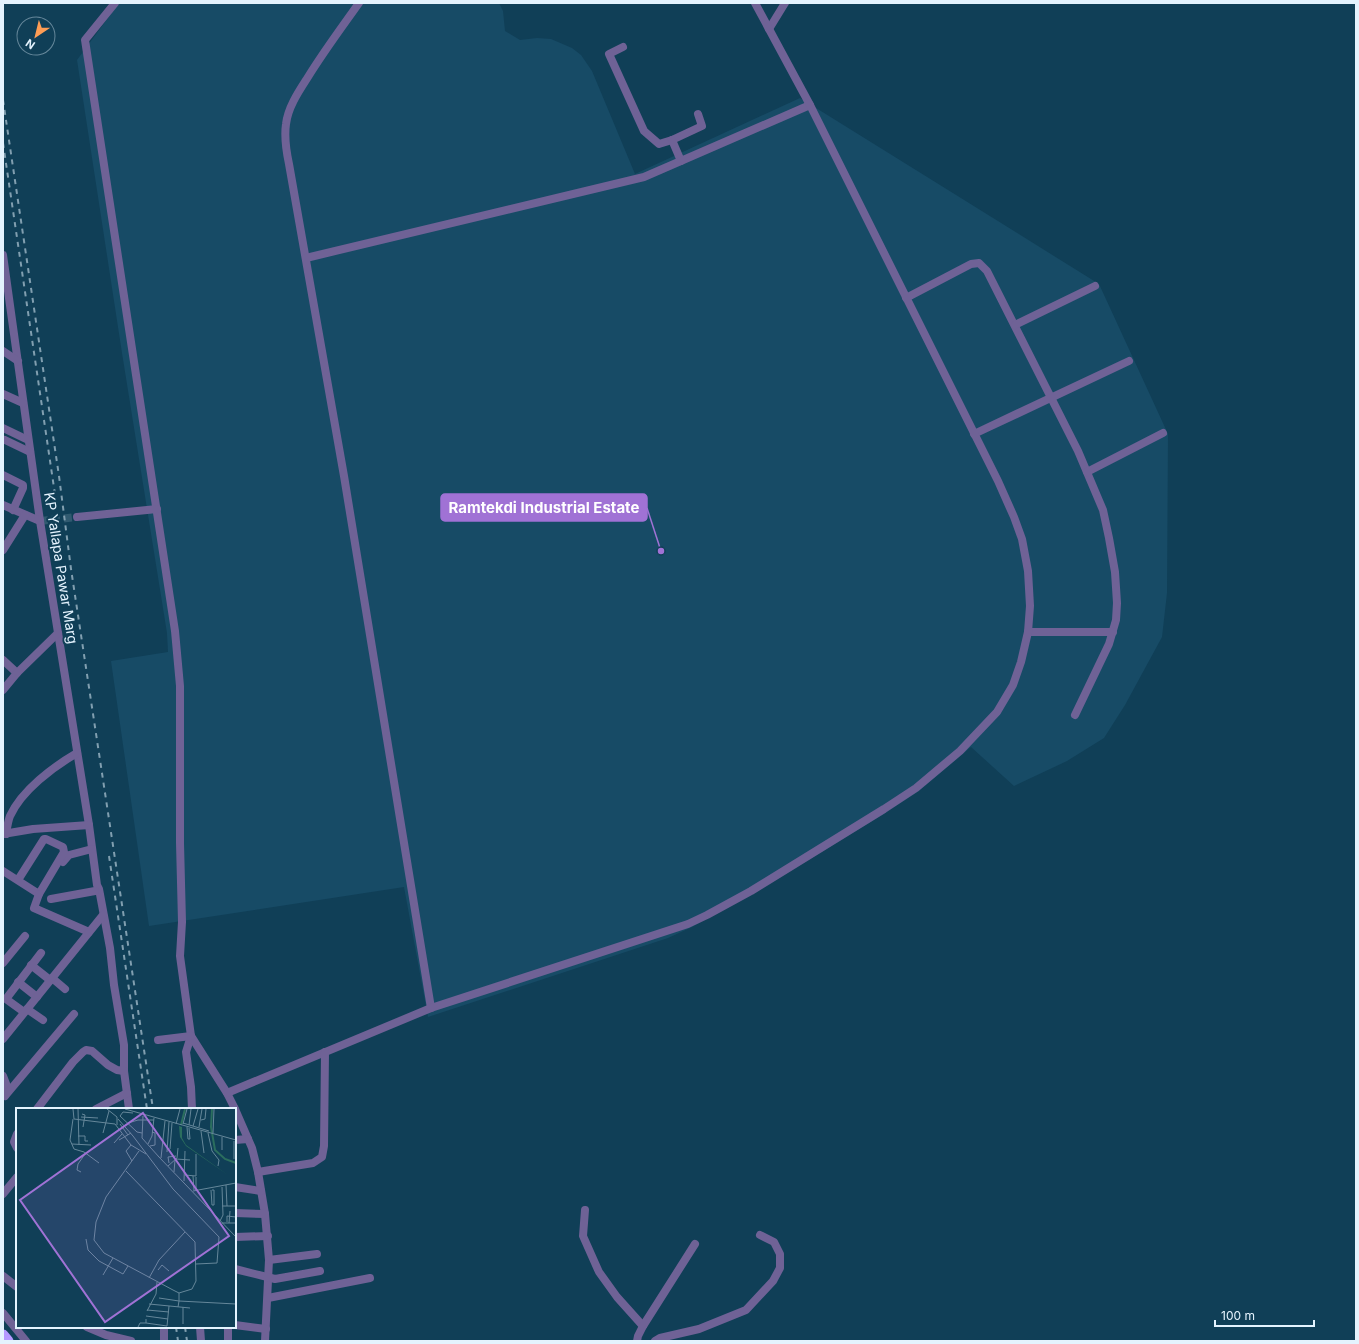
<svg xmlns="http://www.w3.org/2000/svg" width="1359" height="1344" font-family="Inter,sans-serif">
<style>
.built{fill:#174b66}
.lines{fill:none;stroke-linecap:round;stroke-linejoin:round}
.minor-tunnel{stroke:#305a70;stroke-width:8;stroke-dasharray:8 4;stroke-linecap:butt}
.minor{stroke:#6f6296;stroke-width:8}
.highway{stroke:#b599ff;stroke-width:11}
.rail{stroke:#819fb0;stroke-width:2;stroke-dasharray:5 5;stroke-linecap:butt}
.labels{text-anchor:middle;stroke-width:4;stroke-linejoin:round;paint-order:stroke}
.street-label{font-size:14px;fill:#e4f3fe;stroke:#103f57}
.inset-river{fill:none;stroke:#2b6e5e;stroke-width:2}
.inset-road{fill:none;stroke:#65879a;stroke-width:1}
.view{fill:#a072d5;fill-opacity:0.15;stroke:#a072d5;stroke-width:2}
.inset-edge{fill:none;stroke:#e4f3fe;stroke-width:2}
.leader{fill:none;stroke:#a072d5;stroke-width:1.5}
.callout-dot{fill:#a072d5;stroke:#103f57;stroke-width:1.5}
.callout{fill:#a072d5;stroke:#a072d5;stroke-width:1.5}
.callout-label{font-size:15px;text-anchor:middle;font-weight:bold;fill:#fff}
</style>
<rect width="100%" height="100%" fill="#103f57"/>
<!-- built -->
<polygon class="built" points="119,3 499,3 503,11 505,31 520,40 537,38 551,39 572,48 581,55 592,71 635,174 800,98 1099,284 1168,434 1167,593 1162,637 1125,705 1104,738 1067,761 1014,786 971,747 919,791 884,814 774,881 692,927 668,938 428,1017 404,887 149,926 111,661 168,652 167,633 122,353 77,60"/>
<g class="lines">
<!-- minor-tunnel -->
<polyline class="minor-tunnel" points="40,521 77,517"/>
<!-- minor -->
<g class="minor">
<polyline points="115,3 85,40 175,631 180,686 180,843 182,922 180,956 191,1036 186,1052 191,1087 192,1109"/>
<path d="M359 3C342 27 324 51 308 77 299 91 288 107 286 124 284 138 286 150 289 164L344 476 431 1008"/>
<polyline points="769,29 785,3"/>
<polyline points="623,47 609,54 644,131 659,144 672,140 702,126 698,114"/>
<polyline points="672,140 681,161"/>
<polyline points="3,255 40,521 89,825 97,885 99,889 110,948 114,985 124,1045 124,1071 129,1109"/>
<polyline points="306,258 644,177 810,105"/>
<polyline points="906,298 971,264 979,263 987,271 1078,451 1103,510 1109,538 1115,572 1117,603 1116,620 1109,644 1075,715"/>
<polyline points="1015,325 1095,286"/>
<polyline points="3,351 18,361"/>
<polyline points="3,394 23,403"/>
<polyline points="3,428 28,440"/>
<polyline points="974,434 1129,361"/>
<polyline points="5,440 30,452"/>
<polyline points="1087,472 1163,433"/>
<polyline points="3,475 23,485 23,488 13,510"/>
<polyline points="3,505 40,521"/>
<polyline points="77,517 157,509"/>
<polyline points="3,550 25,515"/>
<polyline points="1028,632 1113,632"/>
<polyline points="3,660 17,673"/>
<polyline points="3,690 17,673 58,633"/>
<polyline points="3,834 33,829 89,825"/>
<path d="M6 834C7 828 8 821 10 816 22 790 53 767 77 753"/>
<polyline points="63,862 69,855 92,849"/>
<polyline points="3,871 39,894 64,852 63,847 46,839 44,839 18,880"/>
<polyline points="39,894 34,908 89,932"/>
<polyline points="51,899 95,891"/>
<polyline points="3,963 25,936"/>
<polyline points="31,965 50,980"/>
<polyline points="52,978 65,989"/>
<polyline points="18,982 37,997"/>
<polyline points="27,1009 43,1020"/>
<polyline points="24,1012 6,999 41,953"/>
<polyline points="191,1036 227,1093 235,1109"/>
<polyline points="3,1039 103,915"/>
<polyline points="158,1040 191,1036"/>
<polyline points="3,1076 8,1089 5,1096"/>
<polyline points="227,1093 431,1008 688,924 707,915 751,891 884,809 916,788 960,751 997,712 1013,685 1021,662 1028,632 1030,606 1028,571 1022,539 1014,517 998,481 810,105 755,3"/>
<polyline points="5,1096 74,1014"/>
<polyline points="37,1109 73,1062 83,1052 86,1050 92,1051 108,1065 117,1070 124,1071"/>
<polyline points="96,1109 127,1093"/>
<polyline points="235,1109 252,1148 258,1172 265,1214 269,1260 265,1341"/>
<polyline points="17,1134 14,1142 17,1148"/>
<polyline points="235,1140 248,1139"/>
<polyline points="258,1172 313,1163 322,1157 324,1146 325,1052"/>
<polyline points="235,1187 261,1191"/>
<polyline points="3,1194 17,1177"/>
<polyline points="585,1210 583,1236 599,1272 617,1297 643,1326"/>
<polyline points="235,1213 265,1214"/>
<polyline points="235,1237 268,1236"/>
<polyline points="269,1260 317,1254"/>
<polyline points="235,1269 275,1279 320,1271"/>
<polyline points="3,1276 17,1287"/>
<polyline points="268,1298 370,1278"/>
<polyline points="3,1313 26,1341"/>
<polyline points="235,1325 266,1329"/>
<polyline points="87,1327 106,1335 131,1341"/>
<polyline points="164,1327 164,1341"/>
<polyline points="200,1327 201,1341"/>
<polyline points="228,1327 228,1341"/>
<polyline points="637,1341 638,1336 643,1326 695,1244"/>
<polyline points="655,1341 660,1338 699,1329 746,1310 773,1281 780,1268 780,1254 774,1242 760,1235"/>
</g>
<!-- highway -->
<polyline class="highway" points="3,1335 8,1341"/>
<!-- rail -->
<g class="rail">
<polyline points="3,100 59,476 71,569 153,1109"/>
<polyline points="3,143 57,508"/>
<polyline points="109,856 147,1109"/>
<polyline points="176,1327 178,1341"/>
<polyline points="185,1327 187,1341"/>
</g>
</g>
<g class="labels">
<!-- street labels -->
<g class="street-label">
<text transform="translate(61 568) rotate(81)" y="5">KP Yallapa Pawar Marg</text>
</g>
</g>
<!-- overview -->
<g transform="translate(16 1108)">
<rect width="220" height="220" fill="#103f57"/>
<path d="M163 18 166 19V30L170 37 212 67 170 38 164 29Z" fill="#2b6e5e"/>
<path class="inset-river" d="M196 1 195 19 199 42 209 51 220 55M165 17 169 1"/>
<path class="inset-road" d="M57 1 58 11 99 16 115 37 130 46M62 1 63 37M91 1 101 9V17M109 1 220 32M117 5 107 4 104 8 121 24 126 25M66 6 69 7 67 19M127 8 126 30 143 49M65 9 82 10M57 11 54 32 58 41 68 44 83 55M102 11 117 28 157 81 203 129 201 155 180 156M185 12 189 11 190 1M112 15 122 12H138M167 15 193 23M104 16 112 27M160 16 164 1M167 16 171 1M173 17 175 1M177 18 182 1M171 19 172 31H174L173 20M183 19 186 1M185 23 188 45M87 25 93 3M192 25 196 43 203 52 202 58M197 25 198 1M62 28H69V33H72M103 32 115 25M218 33V51M98 35 106 26M56 36 75 37M132 36 136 28 138 10M115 37 110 43 116 53M134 38 139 37V25L136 24M154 41 156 15M206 42V29M151 44 153 14M142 48 220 129M145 50 149 13M160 51 174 52M153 55 152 49 160 48M152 58 161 50 162 40M110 63 179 134 180 173 176 181 163 185 157 182 88 145 78 132 80 114 90 89 123 43M65 64 61 62 62 56 69 46M158 64 159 52M169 67 180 68V46M177 68 178 82M180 69V82M168 73 169 43M210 77 211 98M195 82 196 97H198M196 82H198V97M177 83 220 75M206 98H220M204 113 207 107 206 79M211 114V108L220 109M206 115H220M213 115 214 103M70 131 72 142 83 153 107 166 112 158M142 162 146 157 153 163M87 167 97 150M133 170 143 152 169 124M163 185V193L220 196M143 190 163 193 162 199M133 196 174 200M131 202 153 204M131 203 140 186 141 174M130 208 152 211M130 215 151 218 153 198M167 216V199M122 219 124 215H130V211"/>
<path class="view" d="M127 5 213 128 89 214 4 92Z"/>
<rect width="220" height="220" class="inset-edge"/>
</g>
<!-- callouts -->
<path class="leader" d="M661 551L647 508"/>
<circle class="callout-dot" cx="661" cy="551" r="4"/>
<rect class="callout" x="441" y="494" width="206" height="27" rx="4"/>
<g class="callout-label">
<text x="544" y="513">Ramtekdi Industrial Estate</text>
</g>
<!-- border -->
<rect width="1359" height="1344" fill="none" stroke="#e4f3fe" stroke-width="8"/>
<!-- north arrow -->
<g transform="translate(36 36) rotate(215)"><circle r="19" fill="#103f57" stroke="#65879a"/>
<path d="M0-3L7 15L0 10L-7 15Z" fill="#fd9d55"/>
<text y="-6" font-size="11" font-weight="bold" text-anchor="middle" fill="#e4f3fe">N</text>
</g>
<!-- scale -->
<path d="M1215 1320v6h99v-6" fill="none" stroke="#e4f3fe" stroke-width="2"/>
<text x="1221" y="1320" font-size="12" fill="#e4f3fe" stroke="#103f57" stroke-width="3" paint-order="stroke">100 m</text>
</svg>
